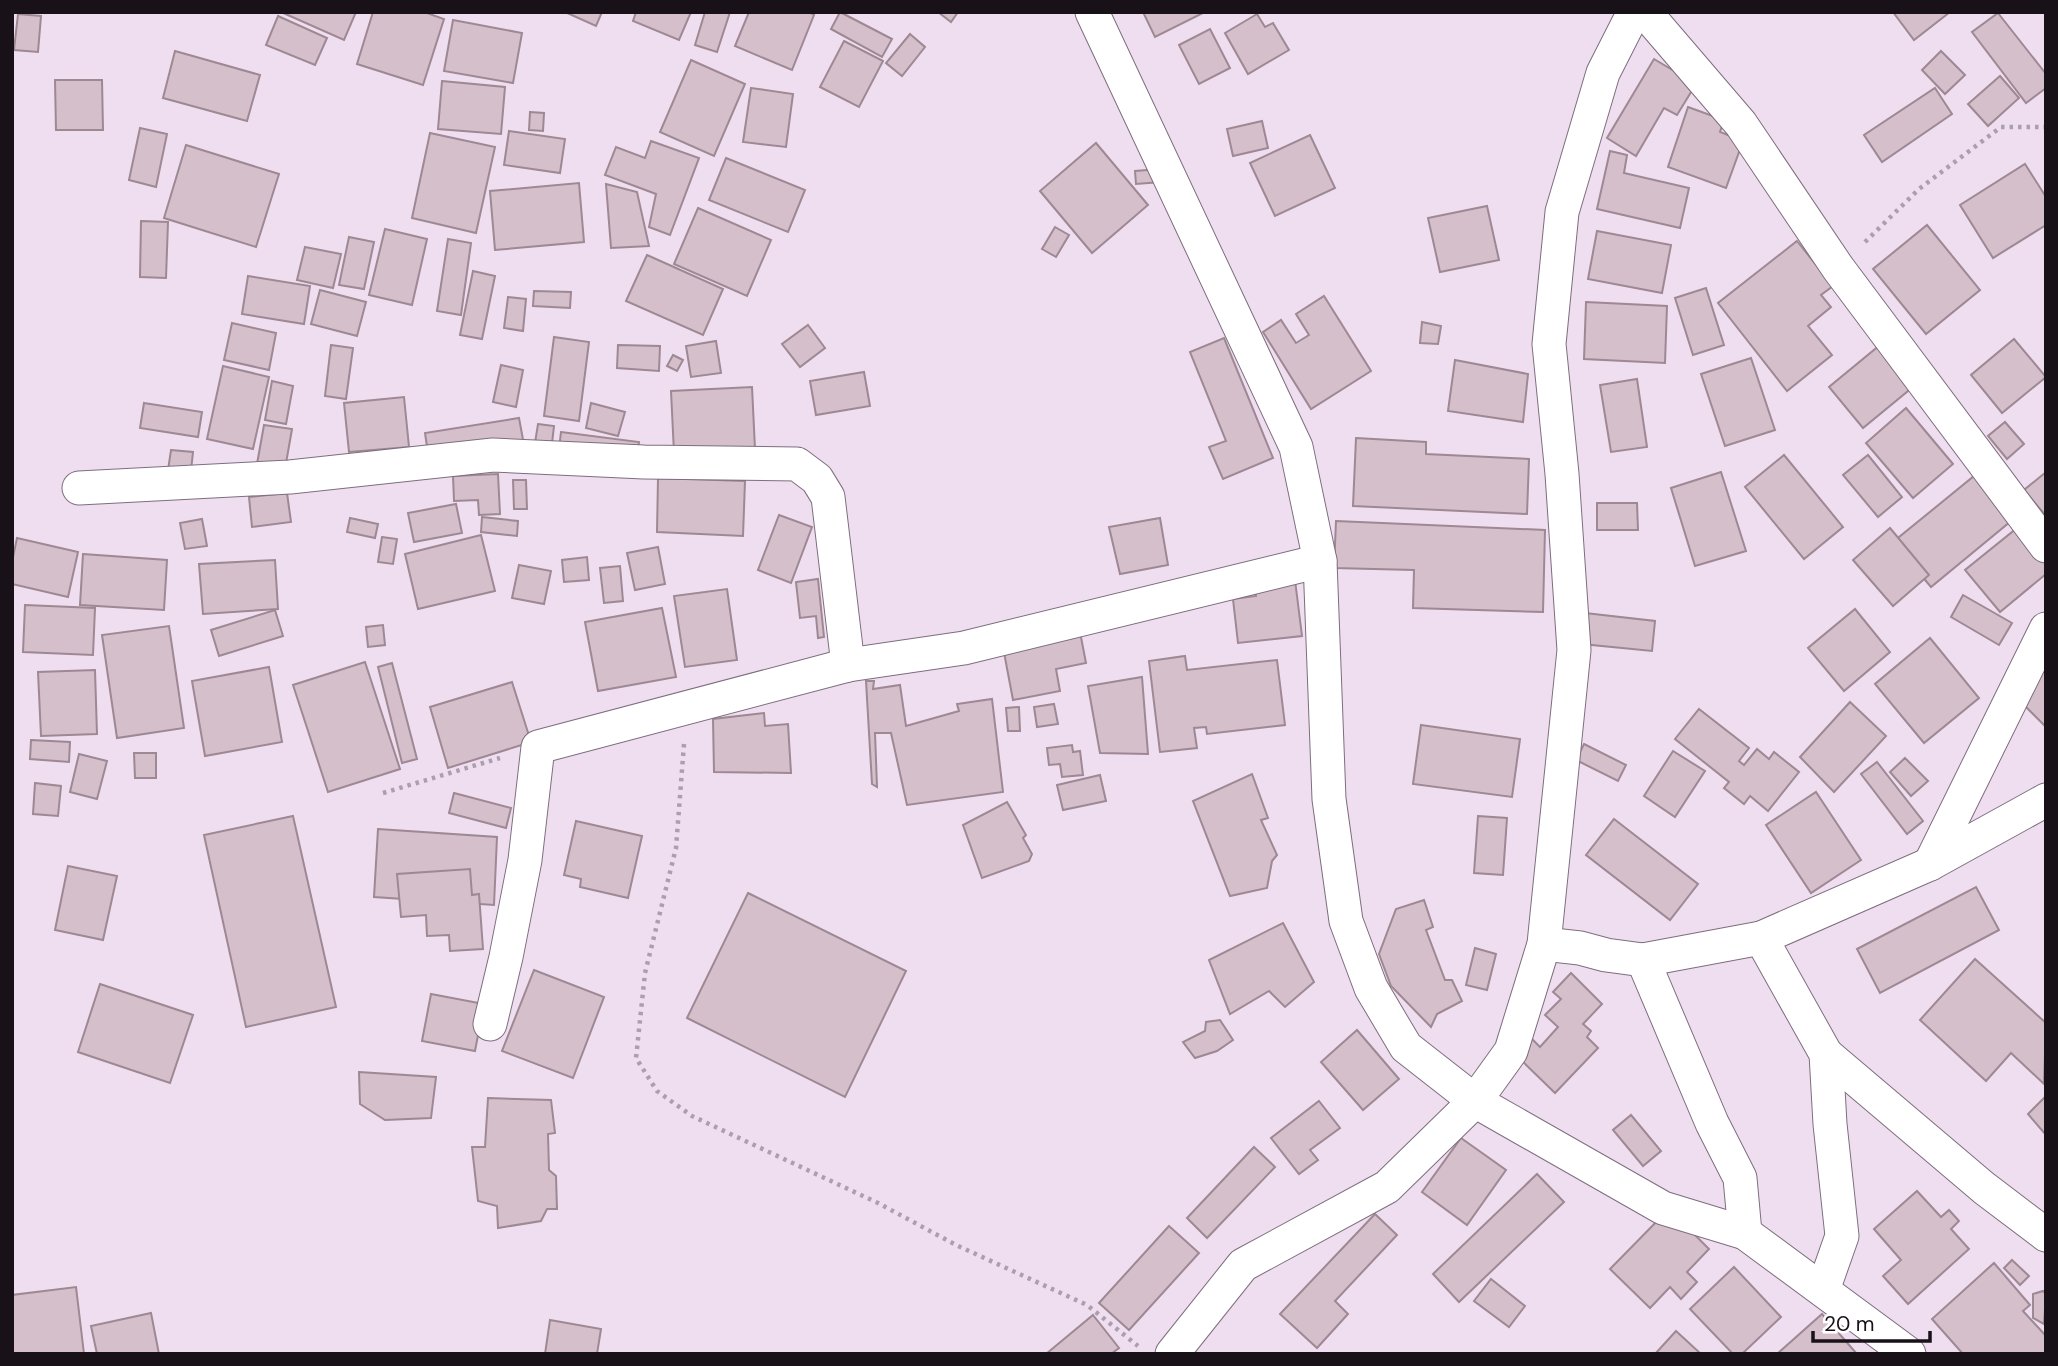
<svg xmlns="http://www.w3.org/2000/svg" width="2058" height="1366" font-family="'DM Sans',sans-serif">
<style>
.building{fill:#d5bfcb;stroke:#9d8893;stroke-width:2}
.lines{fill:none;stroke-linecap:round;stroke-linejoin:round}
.street-casing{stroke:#7d6e7e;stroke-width:35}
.path{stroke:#ac9fad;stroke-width:4.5;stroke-dasharray:3.5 5;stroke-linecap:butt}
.street{stroke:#fff;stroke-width:33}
</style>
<rect width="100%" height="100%" fill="#efdef0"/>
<!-- building -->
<g class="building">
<polygon points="281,12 356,12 344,40"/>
<polygon points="373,12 424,12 444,19 423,85 357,64"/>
<polygon points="565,12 602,12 596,26"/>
<polygon points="636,12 691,12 679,40 633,21"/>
<polygon points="705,12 730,12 717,52 695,45"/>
<polygon points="749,12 809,12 814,15 792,70 735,46"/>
<polygon points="840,12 892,39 882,57 831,29"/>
<polygon points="938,12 958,12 951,22"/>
<polygon points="1143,12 1202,12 1203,13 1155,37"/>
<polygon points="1893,12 1950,12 1914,40"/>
<polygon points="1998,13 2046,74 2046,88 2026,103 1972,32"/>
<polygon points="18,14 41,16 38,52 14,50"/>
<polygon points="1257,14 1265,27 1273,23 1289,50 1248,74 1225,33"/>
<polygon points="278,16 327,38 315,65 266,45"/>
<polygon points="453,20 522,33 513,83 444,71"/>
<polygon points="1210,29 1230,68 1199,84 1179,45"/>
<polygon points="910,34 925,47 902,76 886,63"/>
<polygon points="844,41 883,61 859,107 820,87"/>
<polygon points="175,51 260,75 247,121 163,98"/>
<polygon points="1941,51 1965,75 1945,94 1922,70"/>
<polygon points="1654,59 1696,84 1677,115 1664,108 1636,156 1607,138"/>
<polygon points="691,60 745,84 714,156 660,132"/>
<polygon points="2000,76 2019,98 1988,126 1968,104"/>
<polygon points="55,80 102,80 103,130 56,130"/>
<polygon points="442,81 505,87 501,134 438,129"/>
<polygon points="751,88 793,94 786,147 743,142"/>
<polygon points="1935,88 1952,114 1882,162 1864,135"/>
<polygon points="1688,107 1724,120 1720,132 1743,141 1726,188 1668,167"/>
<polygon points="530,112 544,113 543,131 529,130"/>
<polygon points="1262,121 1268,148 1233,156 1227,129"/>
<polygon points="140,128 167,134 156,187 129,180"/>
<polygon points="509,131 565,139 560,173 504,165"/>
<polygon points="430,133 495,147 476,233 412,218"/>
<polygon points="1310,135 1335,188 1275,216 1250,163"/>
<polygon points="651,141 699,158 670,235 649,227 656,194 605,175 616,147 645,158"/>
<polygon points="1096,143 1148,205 1092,253 1040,191"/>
<polygon points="186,145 279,174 256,247 164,218"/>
<polygon points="1610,151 1627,155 1624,173 1689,188 1680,228 1597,209"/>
<polygon points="726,158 805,190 788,232 709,200"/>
<polygon points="2025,164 2046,197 2046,225 1993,258 1960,205"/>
<polygon points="1160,169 1161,182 1136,184 1135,171"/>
<polygon points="579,183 584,242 495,250 490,191"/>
<polygon points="606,184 637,192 649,246 611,248"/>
<polygon points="1487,206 1499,260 1440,272 1428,218"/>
<polygon points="698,208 771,240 747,296 674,264"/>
<polygon points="141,221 168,222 166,278 140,277"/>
<polygon points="1927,225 1980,290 1926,334 1873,269"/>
<polygon points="1055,227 1069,235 1056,257 1042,249"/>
<polygon points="385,229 427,239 412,305 369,295"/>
<polygon points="1597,231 1671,245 1662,293 1588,279"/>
<polygon points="349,237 374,242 364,289 339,285"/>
<polygon points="448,239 471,243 461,315 437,311"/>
<polygon points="1797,241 1833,286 1821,295 1831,307 1808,326 1832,355 1787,391 1718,303"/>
<polygon points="305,247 341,254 333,288 297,280"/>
<polygon points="647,255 723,289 703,335 626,301"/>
<polygon points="473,271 495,276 482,339 460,335"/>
<polygon points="248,276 310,286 304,324 242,314"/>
<polygon points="1706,288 1724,345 1693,355 1675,298"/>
<polygon points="320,290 366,302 357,336 311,324"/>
<polygon points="534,291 571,292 570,308 533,306"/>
<polygon points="1324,296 1371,371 1311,409 1263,332 1281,320 1296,343 1309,335 1296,314"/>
<polygon points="508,297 526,299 523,331 504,328"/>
<polygon points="1586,302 1667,306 1665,363 1584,359"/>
<polygon points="1422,322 1441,326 1438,344 1420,343"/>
<polygon points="232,323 276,333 269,370 224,360"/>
<polygon points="808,325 825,348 800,367 782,344"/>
<polygon points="554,337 589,342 579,421 544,416"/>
<polygon points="1224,338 1273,458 1223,479 1209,447 1226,441 1190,352"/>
<polygon points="2014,339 2046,377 2002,413 1971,375"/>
<polygon points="716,341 721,373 691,377 686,346"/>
<polygon points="331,345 353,348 346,399 325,396"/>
<polygon points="618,345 660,346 659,371 617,368"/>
<polygon points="1880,345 1914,386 1863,428 1829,387"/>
<polygon points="673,355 683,360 677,371 667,366"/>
<polygon points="1751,358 1775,430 1725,446 1701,374"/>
<polygon points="1455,360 1528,374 1523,422 1448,411"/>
<polygon points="501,365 523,370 516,407 493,402"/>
<polygon points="223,366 269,377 253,449 207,439"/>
<polygon points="864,372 870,406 816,415 810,381"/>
<polygon points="1637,379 1647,447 1611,452 1600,385"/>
<polygon points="272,381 293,386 286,424 265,420"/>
<polygon points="752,387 755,449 674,453 671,391"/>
<polygon points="404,397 409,447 349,452 344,403"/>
<polygon points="144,403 202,412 198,437 140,428"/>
<polygon points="591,403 625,412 618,436 586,428"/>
<polygon points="1906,408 1953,464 1913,498 1866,443"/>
<polygon points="519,418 524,445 429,460 425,433"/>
<polygon points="2005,422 2024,444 2007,459 1988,436"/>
<polygon points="538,424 554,426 551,452 534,449"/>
<polygon points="264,425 292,429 285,469 257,464"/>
<polygon points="561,432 639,442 637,459 559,449"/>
<polygon points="1356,438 1426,442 1426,454 1529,459 1527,514 1353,506"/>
<polygon points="171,450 193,452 190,480 167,477"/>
<polygon points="1784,455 1843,527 1804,559 1745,487"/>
<polygon points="1868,455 1902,497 1878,517 1843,475"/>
<polygon points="1721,472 1746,551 1695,566 1671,488"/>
<polygon points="2046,472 2046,516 2024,490"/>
<polygon points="498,474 500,514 479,515 478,500 454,501 453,476"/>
<polygon points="1974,476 2011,521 1931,587 1893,542"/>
<polygon points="658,478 745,481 743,536 657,532"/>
<polygon points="513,480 526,480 527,509 514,509"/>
<polygon points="287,493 291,522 252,527 249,497"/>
<polygon points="1597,503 1637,503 1638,530 1597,530"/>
<polygon points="456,504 462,533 414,542 408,513"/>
<polygon points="779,515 812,527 791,583 758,570"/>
<polygon points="482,517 518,521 517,536 481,532"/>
<polygon points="350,518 378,524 375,538 347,532"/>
<polygon points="1160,518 1168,565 1120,574 1109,527"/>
<polygon points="202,519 207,546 185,549 180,523"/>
<polygon points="1336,521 1545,530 1543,612 1413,608 1414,570 1334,568"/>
<polygon points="2022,524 2046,553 2046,574 2000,612 1965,570"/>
<polygon points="1890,528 1929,575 1893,606 1853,560"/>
<polygon points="481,535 495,591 418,609 405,554"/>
<polygon points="382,537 397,539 393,564 378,562"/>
<polygon points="17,538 78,552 68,597 12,584 12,562"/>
<polygon points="658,547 665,584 635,590 627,553"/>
<polygon points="83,554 167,560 164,610 80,605"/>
<polygon points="587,557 589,580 564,582 562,560"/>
<polygon points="275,560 278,609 203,614 199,564"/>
<polygon points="519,565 551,571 544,604 512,598"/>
<polygon points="620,566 623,601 604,603 600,568"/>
<polygon points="818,579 824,637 818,638 816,616 800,618 796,582"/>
<polygon points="1295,580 1302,636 1238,643 1233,599 1256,596 1254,585"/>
<polygon points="727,589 737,660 685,667 674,596"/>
<polygon points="1963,595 2012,623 1999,645 1951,617"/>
<polygon points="25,605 95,608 93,655 23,652"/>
<polygon points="662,608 676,677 598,691 585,622"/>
<polygon points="1855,609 1890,652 1844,691 1808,648"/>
<polygon points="275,610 283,636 219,656 211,630"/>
<polygon points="1585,613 1655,621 1652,651 1582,644"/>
<polygon points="383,625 385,645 368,647 366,627"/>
<polygon points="169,626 184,728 117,738 102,635"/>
<polygon points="1080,632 1086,663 1056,669 1060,691 1013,700 1003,647"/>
<polygon points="1930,638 1979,698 1924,743 1875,684"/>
<polygon points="1185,656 1187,670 1277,660 1285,725 1207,734 1206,727 1194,728 1197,748 1160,752 1149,661"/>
<polygon points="365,662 400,769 328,792 293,685"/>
<polygon points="392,663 417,759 402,763 378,667"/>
<polygon points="269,667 282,742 205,756 192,681"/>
<polygon points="2046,669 2046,727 2016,697"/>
<polygon points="95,670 97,734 41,736 38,672"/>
<polygon points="1142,677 1148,754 1100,753 1088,686"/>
<polygon points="866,681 874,681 873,689 900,685 906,726 959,711 957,704 992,699 1003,792 907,805 891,733 875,733 877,787 872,784"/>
<polygon points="512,682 531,742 448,768 430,707"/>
<polygon points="1850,702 1886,736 1834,792 1800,757"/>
<polygon points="1054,704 1058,724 1037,727 1034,707"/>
<polygon points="1019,707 1020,731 1008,731 1006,708"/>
<polygon points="1699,709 1749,748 1739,761 1744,765 1757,749 1769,759 1774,752 1799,772 1768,811 1750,796 1744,804 1724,788 1729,782 1675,739"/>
<polygon points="764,713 765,726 788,724 791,773 714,772 713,719"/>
<polygon points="1421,725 1520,739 1512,797 1413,784"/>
<polygon points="31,740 70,742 69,762 30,759"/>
<polygon points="1584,744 1626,765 1618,781 1576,760"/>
<polygon points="1072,745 1073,752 1080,751 1083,775 1062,777 1060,764 1049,765 1047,748"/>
<polygon points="1673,751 1705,771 1675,817 1644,796"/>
<polygon points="134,753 156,753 156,778 135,778"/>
<polygon points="79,754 107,761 97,799 70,792"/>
<polygon points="1905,758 1928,781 1911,796 1890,772"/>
<polygon points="1877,762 1923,821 1907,834 1861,774"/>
<polygon points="1252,774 1268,818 1261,820 1277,855 1272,861 1267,888 1230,896 1193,801"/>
<polygon points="1100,775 1106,801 1063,810 1057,785"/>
<polygon points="35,783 61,786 58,816 33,814"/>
<polygon points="1816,792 1861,860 1811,893 1766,825"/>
<polygon points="454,793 511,808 506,828 449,813"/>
<polygon points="1007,802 1026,835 1023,838 1032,854 1029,861 982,878 963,825"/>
<polygon points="293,816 336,1007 246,1027 204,835"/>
<polygon points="1478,816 1507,818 1503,875 1474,873"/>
<polygon points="1614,819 1698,884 1670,920 1586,855"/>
<polygon points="576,821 642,836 628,898 580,887 581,879 564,875"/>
<polygon points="378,829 497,837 494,905 374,897"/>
<polygon points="68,866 117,876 103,940 55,930"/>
<polygon points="470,869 472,895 479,894 483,949 450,951 449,935 427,936 426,915 401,917 397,874"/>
<polygon points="1976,887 1999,930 1880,993 1857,949"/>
<polygon points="748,893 906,971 845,1097 687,1018"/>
<polygon points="1424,900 1433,927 1426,930 1445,980 1452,980 1462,1001 1437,1014 1431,1027 1391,986 1379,954 1396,909"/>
<polygon points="1283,923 1314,982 1285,1007 1269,991 1230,1014 1209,960"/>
<polygon points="1475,948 1496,954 1487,990 1466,985"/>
<polygon points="1975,959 2046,1023 2044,1084 2011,1053 1986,1081 1920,1020"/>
<polygon points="534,970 604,997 573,1078 502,1051"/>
<polygon points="1571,973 1602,1004 1583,1024 1591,1031 1587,1037 1598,1048 1555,1093 1515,1054 1531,1038 1540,1047 1558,1027 1545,1015 1561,999 1553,992"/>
<polygon points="100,984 193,1015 170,1083 78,1052"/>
<polygon points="431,994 484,1004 475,1051 422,1041"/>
<polygon points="1220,1020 1233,1040 1217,1051 1195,1058 1183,1042 1205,1031 1206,1022"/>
<polygon points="1357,1030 1399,1079 1363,1110 1321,1062"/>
<polygon points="359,1072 436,1077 431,1118 385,1120 360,1104"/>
<polygon points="2046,1096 2046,1135 2028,1114"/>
<polygon points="488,1098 551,1100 555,1133 548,1134 549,1170 556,1176 557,1209 547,1209 541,1221 498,1228 497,1206 478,1201 472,1147 485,1147"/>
<polygon points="1319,1101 1340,1128 1310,1150 1318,1160 1299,1174 1271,1138"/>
<polygon points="1631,1115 1661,1151 1643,1166 1613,1130"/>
<polygon points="1461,1138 1506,1170 1467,1225 1422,1192"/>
<polygon points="1254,1147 1275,1167 1207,1238 1187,1218"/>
<polygon points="1537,1174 1564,1202 1459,1302 1433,1274"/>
<polygon points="1917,1191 1941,1217 1949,1210 1959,1221 1951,1229 1969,1249 1908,1304 1883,1276 1901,1260 1874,1229"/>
<polygon points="1375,1214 1397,1235 1335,1301 1348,1314 1317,1348 1280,1314"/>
<polygon points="1664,1214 1685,1225 1709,1249 1687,1272 1697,1282 1681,1299 1670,1287 1650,1308 1610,1269"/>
<polygon points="1169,1226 1199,1253 1129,1330 1099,1303"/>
<polygon points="2012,1260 2029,1276 2020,1285 2004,1268"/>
<polygon points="1994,1263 2030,1305 2023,1311 2046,1336 2046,1354 1963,1354 1932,1319"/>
<polygon points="1734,1267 1781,1317 1742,1354 1733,1354 1690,1309"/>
<polygon points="1491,1279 1525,1306 1509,1327 1474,1301"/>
<polygon points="76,1287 84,1354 12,1354 12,1295"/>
<polygon points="2043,1291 2046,1294 2044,1324 2033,1318 2033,1294"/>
<polygon points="151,1313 159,1354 97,1354 91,1326"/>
<polygon points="1822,1314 1857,1354 1777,1354"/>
<polygon points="1093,1315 1119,1348 1111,1354 1046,1354"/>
<polygon points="550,1320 601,1329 597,1354 545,1354"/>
<polygon points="1676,1331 1701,1354 1655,1354"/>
</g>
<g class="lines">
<!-- street casing -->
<g class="street-casing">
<g id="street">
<polyline points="1092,12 1296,447 1320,561 1329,799 1346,921 1371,988 1406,1047 1475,1101 1663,1208 1745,1233 1909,1354"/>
<polyline points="1645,12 1741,124 1838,268 2046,546"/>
<polyline points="79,488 290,477 493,455 644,462 797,464 817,479 828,497 848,665"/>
<polyline points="1930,864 2046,629"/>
<polyline points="1761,938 1826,1054 1830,1124 1842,1236 1823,1290"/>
<polyline points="1544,944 1580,948 1606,955 1643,960 1761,938 1930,864 2046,800"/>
<polyline points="1643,960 1712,1123 1740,1178 1745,1233"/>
<polyline points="490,1024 506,957 525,860 538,747 848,665 964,648 1320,561"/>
<polyline points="1826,1054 1984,1188 2046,1235"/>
<polyline points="1172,1354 1243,1265 1387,1187 1475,1101 1511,1051 1544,944 1574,650 1562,474 1549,344 1562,212 1603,73 1634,12"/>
</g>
</g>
<!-- path -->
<g class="path">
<polyline points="1865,242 1919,189 2001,127 2046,127"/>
<polyline points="684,744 676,848 645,973 636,1058 657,1091 692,1116 878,1203 956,1245 1087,1305 1138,1346"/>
<polyline points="383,793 500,758"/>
</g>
<!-- street -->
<use href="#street" class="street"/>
</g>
<!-- border -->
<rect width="2058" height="1366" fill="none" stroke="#181218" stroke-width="28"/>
<!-- scale -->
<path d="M1813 1331v10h117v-10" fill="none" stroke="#181218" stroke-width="3.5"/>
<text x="1824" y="1331" font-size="21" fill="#181218" stroke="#ffffff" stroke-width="5" paint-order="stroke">20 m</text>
</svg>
